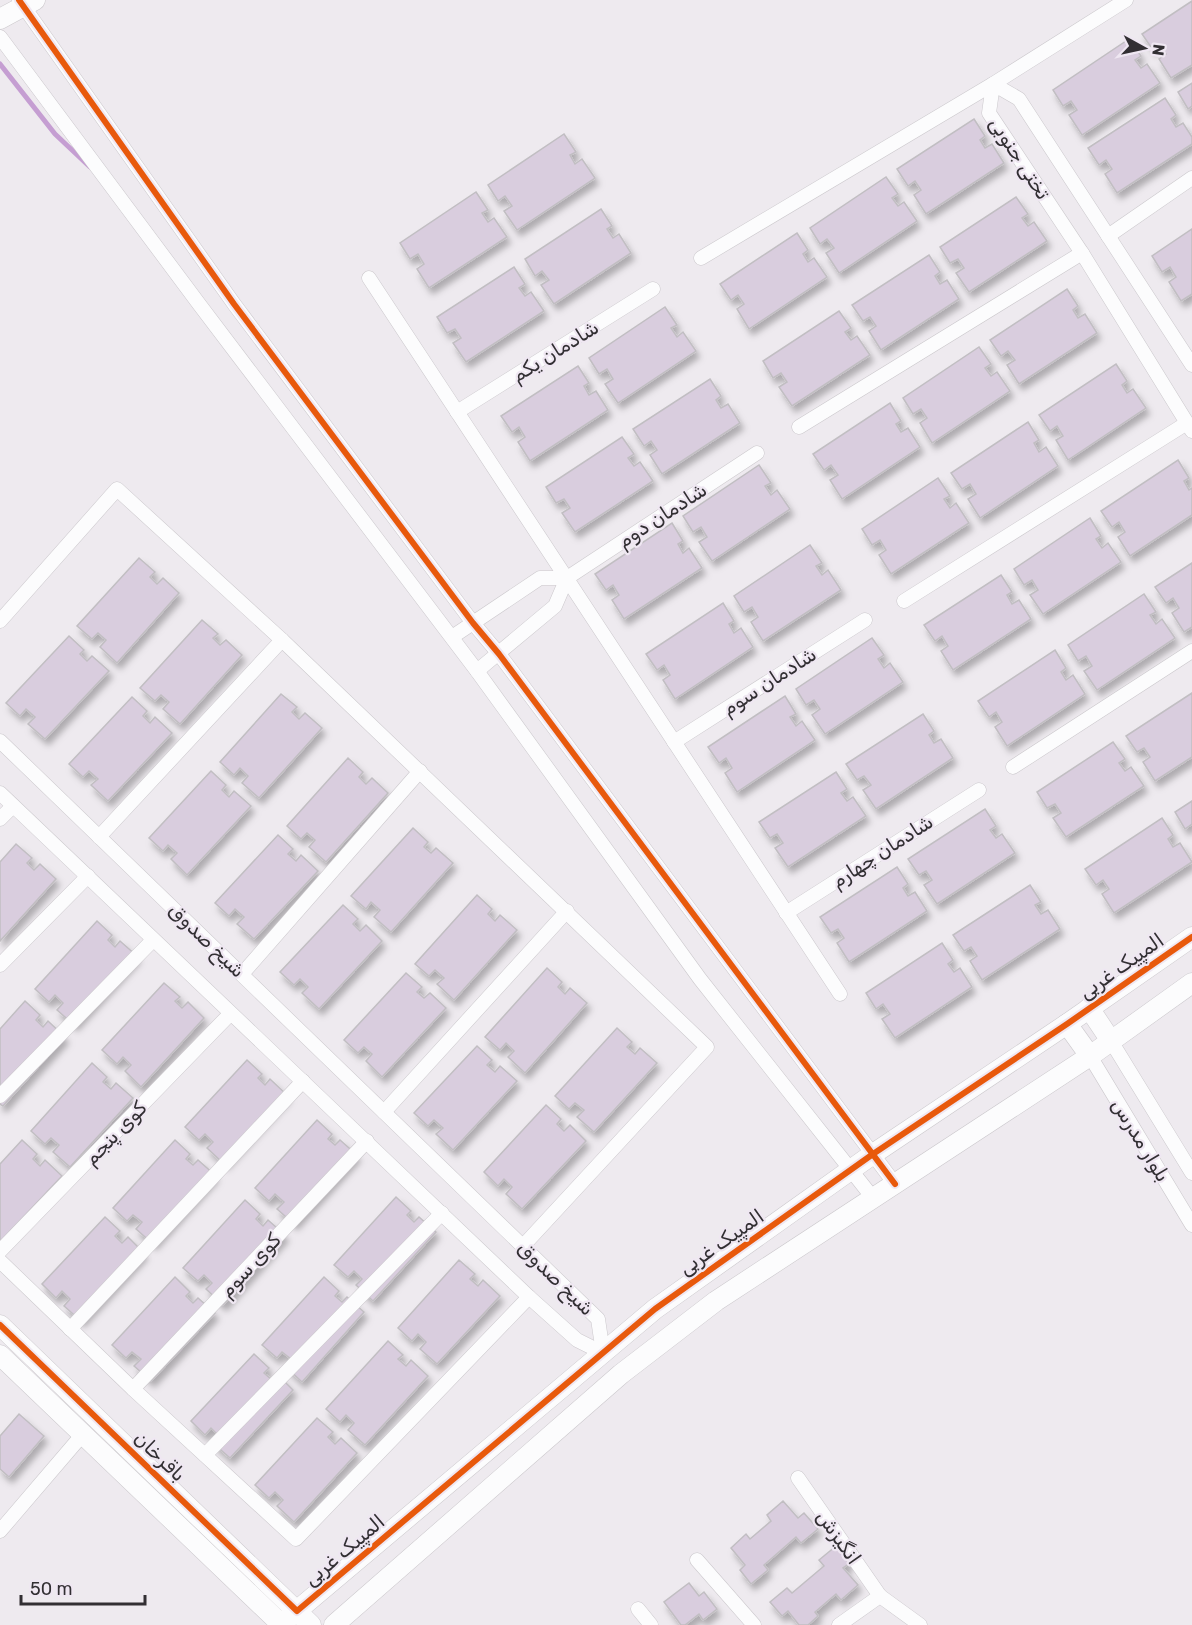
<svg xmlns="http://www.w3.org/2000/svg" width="1192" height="1625" font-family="Rubik,Cairo,sans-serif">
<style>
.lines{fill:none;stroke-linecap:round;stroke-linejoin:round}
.stream{stroke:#c59ed2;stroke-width:5}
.building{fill:#d9cdde;stroke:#c1bec2;stroke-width:1.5;filter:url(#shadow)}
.street-casing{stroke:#cbc8cc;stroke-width:15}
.secondary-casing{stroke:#cbc8cc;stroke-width:21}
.street{stroke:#fcfcfd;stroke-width:14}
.secondary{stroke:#fcfcfd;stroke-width:20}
.cycleway-casing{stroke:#efe7f2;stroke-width:10}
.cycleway{stroke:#e8590c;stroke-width:6}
.labels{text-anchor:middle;stroke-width:4.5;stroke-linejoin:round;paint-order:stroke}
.street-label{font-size:20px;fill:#322f33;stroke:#efe7f2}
</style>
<defs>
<filter id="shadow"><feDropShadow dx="3.5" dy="6" stdDeviation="3" flood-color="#0004"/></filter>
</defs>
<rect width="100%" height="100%" fill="#eeeaef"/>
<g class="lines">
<!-- stream -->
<polyline class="stream" points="0,64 55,134 90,167"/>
</g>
<!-- building -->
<g class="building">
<polygon points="1192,1 1192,65 1171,78 1159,59 1166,54 1160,45 1153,50 1142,34"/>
<polygon points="1129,39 1141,56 1135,60 1141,68 1147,64 1160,83 1082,135 1069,115 1077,110 1071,101 1063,106 1053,90"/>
<polygon points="1192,83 1192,106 1188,109 1178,92"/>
<polygon points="1165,98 1176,115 1171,119 1176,127 1183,123 1192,137 1192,144 1117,193 1105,174 1112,169 1106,160 1099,165 1088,148"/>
<polygon points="974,119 985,136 980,140 985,148 992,144 1004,163 926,214 914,195 921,190 915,181 908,186 897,169"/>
<polygon points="564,134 576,152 570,155 575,164 582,159 595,178 517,230 504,211 512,206 505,196 498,201 488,185"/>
<polygon points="886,177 898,194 892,198 898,206 904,202 917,221 839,273 826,253 834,248 827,239 820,244 810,228"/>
<polygon points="476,192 488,210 482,213 488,222 494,218 507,237 429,288 417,269 424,264 418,254 410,259 400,243"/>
<polygon points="1016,197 1028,214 1022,218 1028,226 1034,222 1047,241 969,292 956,273 964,268 958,259 950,263 940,247"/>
<polygon points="601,209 612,226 607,229 613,238 619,234 631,253 554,304 541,285 549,280 542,271 535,276 525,259"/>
<polygon points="1192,229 1192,294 1181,301 1169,282 1176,277 1170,267 1162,272 1152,256"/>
<polygon points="797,233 808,250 803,254 808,262 814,258 827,277 749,329 737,309 744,304 738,295 731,300 720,284"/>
<polygon points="929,255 940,272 935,276 940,284 947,280 959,299 881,350 869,331 876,326 870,317 863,321 852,305"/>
<polygon points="514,267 525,284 519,288 525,296 531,292 544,311 466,362 453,343 461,338 455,329 447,333 437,317"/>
<polygon points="1067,289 1078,306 1073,310 1078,318 1085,314 1097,333 1019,384 1007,365 1015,360 1008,351 1001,356 990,340"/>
<polygon points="665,307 677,325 671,328 677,337 683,332 696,351 618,403 605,384 613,379 607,369 599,374 589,358"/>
<polygon points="839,311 851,328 845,332 851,340 857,336 870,355 792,406 779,387 787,382 781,373 773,378 763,361"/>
<polygon points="979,347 991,364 985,368 991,376 997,372 1010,391 932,443 920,423 927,418 921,409 913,414 903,398"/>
<polygon points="1116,364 1127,381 1122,385 1127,393 1133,389 1146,408 1068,460 1056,440 1063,436 1057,426 1050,431 1039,415"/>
<polygon points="578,366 589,383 584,386 589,395 596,391 608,410 530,461 518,442 525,437 519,427 512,432 501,416"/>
<polygon points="710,379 721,396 716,400 721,408 728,404 740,423 662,474 650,455 657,450 651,441 644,446 633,429"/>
<polygon points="890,403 901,421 896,424 901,432 908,428 920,447 842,499 830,480 838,475 831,465 824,470 813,454"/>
<polygon points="1028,422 1039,440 1034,443 1039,452 1046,447 1058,466 980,518 968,499 976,494 970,484 962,489 951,473"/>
<polygon points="622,437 634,454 628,458 634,466 640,462 653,481 575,532 562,513 570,508 564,499 556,503 546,487"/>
<polygon points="1178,460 1189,478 1184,481 1189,490 1192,488 1192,515 1130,556 1118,537 1125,532 1119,522 1112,527 1101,511"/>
<polygon points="759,465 771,483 765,486 771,495 777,490 790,509 712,561 699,542 707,537 701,527 693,532 683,516"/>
<polygon points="938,478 950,496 944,499 950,508 956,503 969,523 891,574 879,555 886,550 880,540 872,545 862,529"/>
<polygon points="1090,518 1101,536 1096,539 1102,548 1108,543 1121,562 1043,614 1030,595 1038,590 1032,580 1024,585 1014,569"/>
<polygon points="672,523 683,541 678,544 683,553 689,548 702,568 624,619 612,600 619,595 613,585 606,590 595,574"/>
<polygon points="810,545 822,563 816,566 822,575 828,570 841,590 763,641 751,622 758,617 752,607 744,612 734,596"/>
<polygon points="139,558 155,572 150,577 157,584 163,578 179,593 117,663 100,647 106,640 98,633 92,639 77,626"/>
<polygon points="1192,563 1192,627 1184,632 1172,613 1179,608 1173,598 1166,603 1155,587"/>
<polygon points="1001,575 1012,592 1007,595 1012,604 1019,600 1031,619 953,670 941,651 948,646 942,636 935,641 924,625"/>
<polygon points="1144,594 1156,612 1150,615 1156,624 1162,619 1175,638 1097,690 1084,671 1092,666 1086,656 1078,661 1068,645"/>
<polygon points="723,603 734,621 729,624 734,633 741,628 753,647 675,699 663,680 670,675 664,665 657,670 646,654"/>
<polygon points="202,620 218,634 213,638 220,645 226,640 242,655 180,724 163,709 169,702 161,695 155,701 140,688"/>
<polygon points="69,636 84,650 80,654 87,661 92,656 109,671 45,739 28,724 35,717 26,709 20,716 6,703"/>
<polygon points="872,638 884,655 878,659 884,668 890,663 903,682 825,734 812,715 820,709 814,700 806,705 796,689"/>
<polygon points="1055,650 1066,668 1061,672 1066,680 1073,675 1085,694 1007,746 995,727 1002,722 996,712 989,717 978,701"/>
<polygon points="1192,693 1192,757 1155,781 1143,762 1150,757 1144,748 1137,752 1126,736"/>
<polygon points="281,694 297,707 292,712 299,719 305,713 322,728 259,798 242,783 248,776 240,768 234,775 220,762"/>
<polygon points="785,696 796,714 790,717 796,726 802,721 815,740 737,792 725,773 732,768 726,758 719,763 708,747"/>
<polygon points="132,697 147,711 143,716 150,723 155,717 172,733 108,801 91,785 98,779 89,771 83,777 69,764"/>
<polygon points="923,714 934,731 929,735 934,743 941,739 953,758 876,809 863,790 871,785 864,776 857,780 846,764"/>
<polygon points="1113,742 1125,759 1119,763 1125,771 1131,767 1144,786 1066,837 1053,818 1061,813 1055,804 1047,808 1037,792"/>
<polygon points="348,758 363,772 359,777 366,784 372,778 388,793 326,862 309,847 315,840 307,833 301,839 287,826"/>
<polygon points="211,771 226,785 222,790 229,797 234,791 251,806 187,875 171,859 177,853 168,845 163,851 149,838"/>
<polygon points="836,772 847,789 841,793 847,801 853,797 866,816 788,867 775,848 783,843 777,834 770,838 759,822"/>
<polygon points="1192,801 1192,824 1185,829 1175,812"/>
<polygon points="985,809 996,826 990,830 996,838 1002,834 1015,853 937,904 924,885 932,880 926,871 919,875 908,859"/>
<polygon points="1162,818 1173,835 1168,839 1173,847 1180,843 1192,862 1114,913 1102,894 1109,889 1103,880 1096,885 1085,869"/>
<polygon points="413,828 428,842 424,847 431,853 436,848 453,863 391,932 374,917 380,910 371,902 366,909 351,896"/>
<polygon points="278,835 293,849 288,854 296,861 301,855 318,871 254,939 237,924 244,917 235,909 229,916 215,903"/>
<polygon points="16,844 32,858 27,863 34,870 40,864 56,879 0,941 0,862"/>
<polygon points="897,867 908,884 903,888 908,896 915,892 927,911 849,962 837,943 844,938 838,929 831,933 820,917"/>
<polygon points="1030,885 1041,902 1035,905 1041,914 1048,910 1060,929 982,980 970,961 977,956 971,947 964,951 953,935"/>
<polygon points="477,895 492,909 488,914 495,921 500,915 517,930 454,1000 437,984 444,978 435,970 429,976 415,964"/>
<polygon points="343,905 358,919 353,924 360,931 366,925 382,941 319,1009 302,993 308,987 300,979 294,985 280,972"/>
<polygon points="97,921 112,935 108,940 115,947 120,941 137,956 74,1025 57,1010 63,1003 55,995 49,1002 35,989"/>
<polygon points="942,943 953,960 948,964 954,972 960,968 972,987 895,1038 882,1019 890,1014 883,1004 876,1009 866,993"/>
<polygon points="547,968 562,982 558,987 565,994 570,988 587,1003 525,1073 508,1057 514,1051 506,1043 500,1050 485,1037"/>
<polygon points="406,973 422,987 417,992 424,998 430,993 446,1008 382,1077 366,1061 372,1054 364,1047 358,1053 344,1040"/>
<polygon points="164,983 180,997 175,1001 182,1008 188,1002 204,1018 141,1087 125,1071 131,1065 123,1057 117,1064 102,1050"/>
<polygon points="25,1001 40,1015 36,1020 43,1027 48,1021 65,1037 3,1106 0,1104 0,1029"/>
<polygon points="617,1028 632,1042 627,1047 635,1054 640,1048 657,1063 594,1132 577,1117 584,1110 575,1103 569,1109 555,1096"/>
<polygon points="477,1046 492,1060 487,1065 495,1072 500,1066 517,1081 453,1150 436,1134 443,1128 434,1120 428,1126 414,1113"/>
<polygon points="247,1060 262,1074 258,1078 265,1085 270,1079 287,1095 224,1164 207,1148 213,1142 205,1134 199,1140 185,1127"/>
<polygon points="92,1063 107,1077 103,1082 111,1089 116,1083 133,1098 70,1167 53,1152 59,1145 51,1138 45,1144 31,1131"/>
<polygon points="546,1105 561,1119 557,1124 564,1131 570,1125 586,1141 522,1209 506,1194 512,1187 504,1179 498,1186 484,1172"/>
<polygon points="317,1120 332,1134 328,1139 335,1145 340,1140 357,1155 294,1224 277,1209 284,1202 275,1194 269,1201 255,1188"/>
<polygon points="22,1140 37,1154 33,1159 40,1166 45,1160 62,1176 0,1242 0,1164"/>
<polygon points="175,1140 190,1154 186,1159 193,1165 198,1160 215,1175 153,1244 136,1229 142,1222 133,1215 127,1221 113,1208"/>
<polygon points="396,1197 411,1211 407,1215 414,1222 419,1217 436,1232 373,1301 356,1285 362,1279 354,1271 348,1277 334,1265"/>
<polygon points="245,1200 260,1214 256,1219 263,1226 268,1220 285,1235 223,1305 206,1289 212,1283 204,1275 198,1281 183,1268"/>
<polygon points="105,1217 120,1231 115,1236 122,1243 128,1237 144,1253 81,1321 64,1306 70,1299 62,1291 56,1298 42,1284"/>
<polygon points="459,1260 475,1274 470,1279 478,1286 483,1280 500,1296 437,1364 420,1349 426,1342 418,1334 412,1341 398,1328"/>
<polygon points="175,1277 190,1292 186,1296 193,1303 198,1298 215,1313 151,1381 134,1366 141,1359 132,1352 126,1358 112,1345"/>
<polygon points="324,1277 339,1291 335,1296 342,1302 347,1297 364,1312 302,1382 285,1366 291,1359 282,1352 277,1358 262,1345"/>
<polygon points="388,1341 403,1355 398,1359 406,1366 411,1360 428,1376 365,1445 348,1430 354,1423 346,1415 340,1422 326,1409"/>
<polygon points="254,1354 269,1368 264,1373 272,1380 277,1374 293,1390 230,1458 213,1443 219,1436 211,1428 205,1435 191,1421"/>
<polygon points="19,1414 44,1436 9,1477 0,1469 0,1436"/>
<polygon points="317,1418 333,1432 328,1437 335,1444 341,1438 357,1453 294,1522 277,1506 283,1500 275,1492 269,1498 255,1485"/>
<polygon points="783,1501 798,1518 804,1513 818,1529 801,1543 796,1537 764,1565 768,1570 751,1584 740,1570 745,1565 731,1548 746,1534 750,1539 771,1521 767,1515"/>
<polygon points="836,1546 850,1563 843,1568 858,1585 841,1600 836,1594 815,1612 818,1616 808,1625 799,1625 788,1611 782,1616 770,1602 787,1588 792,1593 824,1566 819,1560"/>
<polygon points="689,1583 699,1596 704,1592 717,1609 703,1620 699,1614 685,1625 681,1625 664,1602"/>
</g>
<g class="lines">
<!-- street casing -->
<g class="street-casing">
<g id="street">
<polyline points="19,0 234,304 473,623 499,654 895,1184"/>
<polyline points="0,37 199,304 477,671 700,979 873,1198"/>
<polyline points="1108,236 1192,178"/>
<polyline points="701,258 993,84 1126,0"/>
<polyline points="369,278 840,994"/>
<polyline points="1192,365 1019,99 993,84 989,113 1082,253 1192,431"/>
<polyline points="457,412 653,289"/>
<polyline points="799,427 1082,253"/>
<polyline points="567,578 757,453"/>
<polyline points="904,601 1187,423"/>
<polyline points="0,621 117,489 282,640 707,1047 523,1246"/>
<polyline points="452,637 540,578 567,578"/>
<polyline points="477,671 555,606 567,578"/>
<polyline points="0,741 598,1319 603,1353"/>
<polyline points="674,742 865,620"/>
<polyline points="1013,767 1192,651"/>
<polyline points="0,793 529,1297 577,1340 603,1353"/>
<polyline points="0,819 13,806"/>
<polyline points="99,837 282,640"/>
<polyline points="786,913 979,790"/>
<polyline points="0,965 88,876"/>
<polyline points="242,974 420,771"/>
<polyline points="1111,1041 1192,1173"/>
<polyline points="1090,1056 1192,1225"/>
<polyline points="0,1096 153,940"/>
<polyline points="384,1112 567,911"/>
<polyline points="0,1251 230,1014"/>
<polyline points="0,1261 133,1389 296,1539 529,1297"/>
<polyline points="70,1329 303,1081"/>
<polyline points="133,1389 367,1141"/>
<polyline points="205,1455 442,1213"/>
<polyline points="798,1478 880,1596"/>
<polyline points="0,1531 83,1434"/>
<polyline points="697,1560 754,1625"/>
<polyline points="638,1609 651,1625"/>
<polyline points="839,1625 880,1596 920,1625"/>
</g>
</g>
<!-- secondary casing -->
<g class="secondary-casing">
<g id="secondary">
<polyline points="0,19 35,0"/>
<polyline points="1089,1008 1111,1041"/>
<polyline points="1067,1024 1090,1056"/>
<polyline points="0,1325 311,1625"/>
<polyline points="0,1355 282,1625"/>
<polyline points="280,1625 655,1309 873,1154 1067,1024 1192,937"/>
<polyline points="334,1625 621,1374 716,1301 1090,1056 1192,983"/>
</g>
</g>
<!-- street -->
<use href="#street" class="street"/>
<!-- secondary -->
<use href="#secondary" class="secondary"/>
<!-- cycleway casing -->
<g class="cycleway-casing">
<g id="cycleway">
<polyline points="19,0 234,304 473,623 499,654 895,1184"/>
<polyline points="0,1325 297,1611 655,1309 873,1154 1067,1024 1192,937"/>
</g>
</g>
<!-- cycleway -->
<use href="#cycleway" class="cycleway"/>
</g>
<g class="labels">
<!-- street labels -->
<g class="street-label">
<text transform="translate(1020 158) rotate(57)" y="7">تختی جنوبی</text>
<text transform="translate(555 351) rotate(-32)" y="7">شادمان یکم</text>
<text transform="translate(662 515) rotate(-33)" y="7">شادمان دوم</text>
<text transform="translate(769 681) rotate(-33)" y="7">شادمان سوم</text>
<text transform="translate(882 851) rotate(-33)" y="7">شادمان چهارم</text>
<text transform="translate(207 940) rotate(44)" y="7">شیخ صدوق</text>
<text transform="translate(1121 966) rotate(-35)" y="7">المپیک غربی</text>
<text transform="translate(115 1133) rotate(-46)" y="7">کوی پنجم</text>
<text transform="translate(1141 1140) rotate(59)" y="7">بلوار مدرس</text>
<text transform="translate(721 1242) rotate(-35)" y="7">المپیک غربی</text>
<text transform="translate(250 1265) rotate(-47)" y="7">کوی سوم</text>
<text transform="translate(556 1278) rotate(44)" y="7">شیخ صدوق</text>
<text transform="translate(160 1456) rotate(44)" y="7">باقرخان</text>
<text transform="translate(839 1537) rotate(55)" y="7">انگیزش</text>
<text transform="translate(344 1550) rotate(-40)" y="7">المپیک غربی</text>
</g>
</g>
<!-- north arrow -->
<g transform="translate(1144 48) rotate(98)" stroke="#efe7f2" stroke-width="4.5" paint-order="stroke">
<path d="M0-4.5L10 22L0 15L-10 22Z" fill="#322f33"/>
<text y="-9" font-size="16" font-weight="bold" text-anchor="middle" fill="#322f33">N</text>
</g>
<!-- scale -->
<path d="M21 1595v9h124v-9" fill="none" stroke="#322f33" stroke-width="3"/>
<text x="30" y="1595" font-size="18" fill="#322f33" stroke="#efe7f2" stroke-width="4.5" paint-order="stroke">50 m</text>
</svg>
